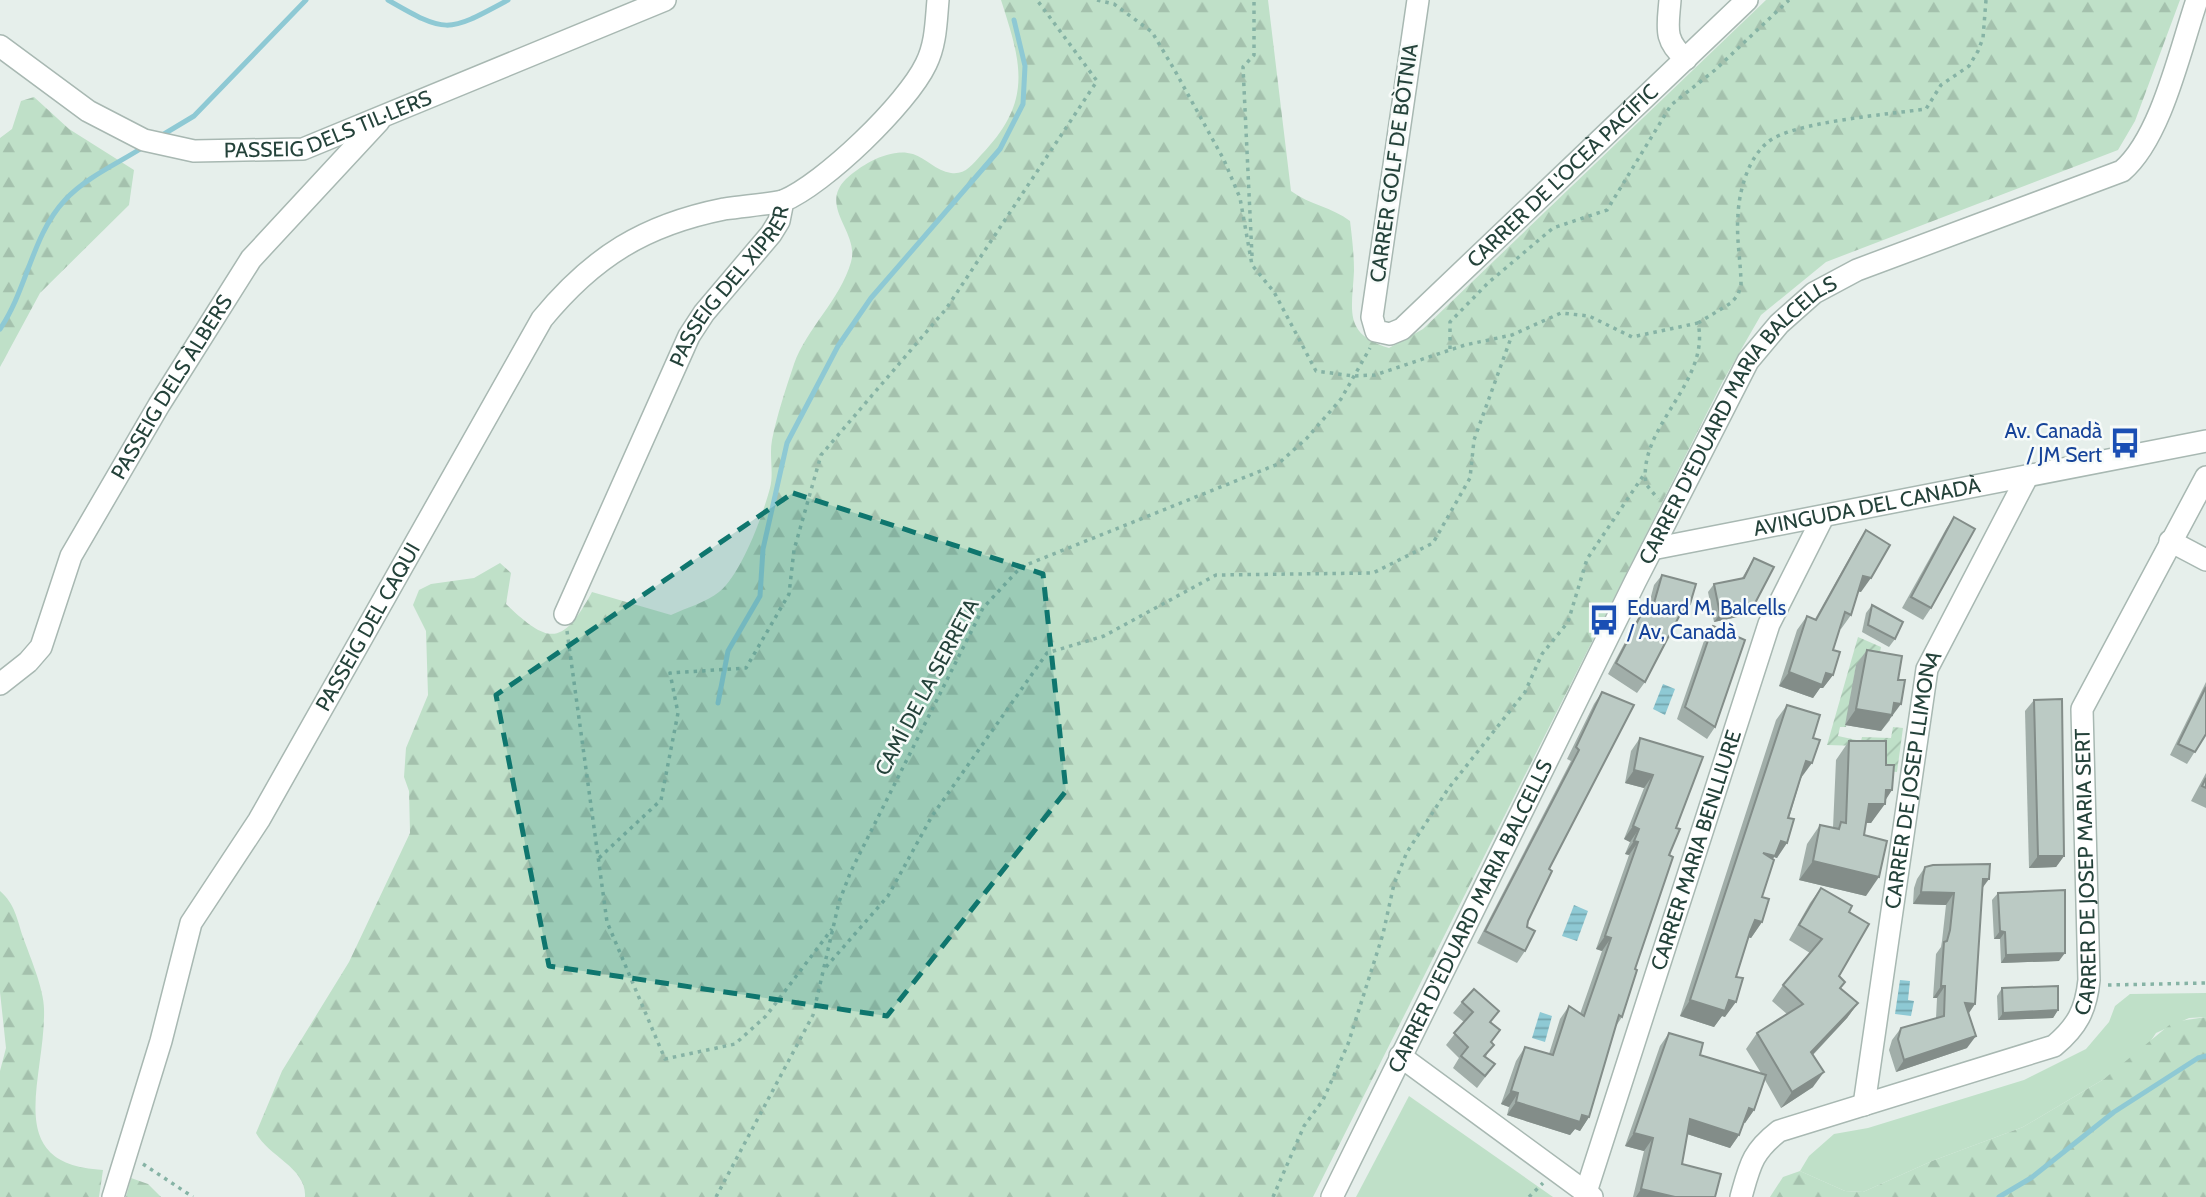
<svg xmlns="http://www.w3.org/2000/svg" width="2206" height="1197" font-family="Cabin,sans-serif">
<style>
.green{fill:#bfe0c8}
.forest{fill:url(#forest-firs)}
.garden{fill:url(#garden-furrows)}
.water{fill:url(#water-rules)}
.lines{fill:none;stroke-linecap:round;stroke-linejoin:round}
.stream{stroke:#8ec9d4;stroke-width:5}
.minor-casing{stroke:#a8b8b2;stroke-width:24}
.path{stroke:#86b3a5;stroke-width:3.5;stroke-dasharray:3.5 5;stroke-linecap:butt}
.minor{stroke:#fff;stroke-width:21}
.wall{fill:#a1aea9}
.shaded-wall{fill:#838d89}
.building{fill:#bbcac4;stroke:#838d89;stroke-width:2}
.marked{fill:#0f766e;fill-opacity:0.2;stroke:#0f766e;stroke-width:5;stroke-dasharray:14 9;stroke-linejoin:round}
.labels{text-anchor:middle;stroke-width:5;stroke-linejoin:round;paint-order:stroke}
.street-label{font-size:21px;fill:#24423a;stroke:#f7fbf9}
.transit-label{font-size:21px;fill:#164399;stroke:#f7fbf9;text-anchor:end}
</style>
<defs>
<pattern id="forest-firs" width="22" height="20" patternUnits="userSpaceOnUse" patternTransform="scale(1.75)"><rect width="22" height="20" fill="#bfe0c8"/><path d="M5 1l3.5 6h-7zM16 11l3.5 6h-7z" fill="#a4c1ad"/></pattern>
<pattern id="garden-furrows" width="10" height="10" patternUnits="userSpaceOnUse" patternTransform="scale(1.75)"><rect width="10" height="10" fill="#bfe0c8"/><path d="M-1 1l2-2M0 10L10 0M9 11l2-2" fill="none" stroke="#a4c1ad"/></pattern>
<pattern id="water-rules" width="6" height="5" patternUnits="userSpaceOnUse" patternTransform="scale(1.75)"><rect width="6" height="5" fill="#8ec9d4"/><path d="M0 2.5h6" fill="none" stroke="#74a5ad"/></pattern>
</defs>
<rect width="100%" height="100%" fill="#e6efeb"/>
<!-- green -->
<g class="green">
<polygon points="2206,993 2206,1017 2189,1018 2156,1033 2146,1048 2104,1079 2023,1127 1932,1161 1863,1192 1845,1191 1800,1171 1809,1156 1834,1134 1868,1128 2024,1080 2086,1049 2109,1022 2115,1006 2130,994"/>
<polygon points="1409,1096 1553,1197 1356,1197"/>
</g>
<!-- forest -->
<g class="forest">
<path d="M1001 0H1268L1291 191C1310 205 1332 207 1350 221 1352 237 1354 254 1354 271 1352 311 1343 334 1389 348L1423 329 1766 0H2180L2135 121 2118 150 1826 262 1761 315 1723 381 1313 1197H305C307 1168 269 1157 256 1133L282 1071 349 962 410 833 409 791 404 777 406 748 428 695 426 631 413 605 419 590 431 584 474 578 500 563 511 573 506 604C550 646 563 645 592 592L671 615C686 608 707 602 719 592 741 575 763 515 770 488 774 473 769 456 772 440 777 415 786 388 794 364 807 328 840 300 851 262 860 232 818 207 846 179 862 164 891 147 913 154 926 158 936 171 951 173 965 175 972 165 981 155 1033 101 1022 65 1001 0Z"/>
<polygon points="34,97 69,129 134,170 129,205 40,293 0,367 0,138 12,129 21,101"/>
<path d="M0 891C15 904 17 919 23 937 30 957 44 989 44 1009 46 1079 0 1165 103 1170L99 1197H0V1071L6 1048 0 992Z"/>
<polygon points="2206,1017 2206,1197 1770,1197 1783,1177 1800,1171 1845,1191 1863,1192 1932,1161 2023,1127 2104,1079 2173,1022"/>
<polygon points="131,1178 148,1184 161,1197 126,1197"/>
</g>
<!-- garden -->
<polygon class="garden" points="1858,637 1881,647 1877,669 1856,666 1846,727 1840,727 1838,736 1861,741 1862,737 1891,738 1893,727 1903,728 1897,772 1884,771 1860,746 1827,745"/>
<!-- water -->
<g class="water">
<polygon points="1663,684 1675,689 1665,715 1653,709"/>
<polygon points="1574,905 1588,911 1577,941 1562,936"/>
<polygon points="1900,980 1910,981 1908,1000 1914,1001 1911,1016 1895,1014"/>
<polygon points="1540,1012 1552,1016 1545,1042 1532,1038"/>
</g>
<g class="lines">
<!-- stream -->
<g class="stream">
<path d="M388 0C447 34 447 33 508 0"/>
<polyline points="159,137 194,116 306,0"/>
<path d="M0 329C27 290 32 235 65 200 86 177 119 163 145 146"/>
<polyline points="718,703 728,651 760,596 763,549 787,443 838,346 871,298 1000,149 1023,104 1025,66 1014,20"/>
<polyline points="1999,1197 2031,1178 2114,1112 2198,1058 2206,1056"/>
</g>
<!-- minor casing -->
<g class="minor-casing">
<g id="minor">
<path id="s1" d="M1418 0 1372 317 1376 331 1390 334 1402 329 1747 0"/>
<path d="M1670 0C1668 27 1663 40 1686 59"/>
<path id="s2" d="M0 46 88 111 144 140 194 151 303 149 665 0"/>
<polyline points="2170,541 2206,560"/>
<path id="s3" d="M1652 549 2206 441"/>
<path id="s4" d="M565 614 689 336 704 313 771 234 779 221 783 201C824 184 907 104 926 64 936 44 936 22 938 0"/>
<path id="s5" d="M0 684 28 662 41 647 71 556 159 405 251 259 379 121"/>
<polyline points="1400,1056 1592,1197"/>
<path id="s6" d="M1864 1105 1927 669 2027 477"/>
<path id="s7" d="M1586 1192 1769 624 1823 517"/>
<path id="s8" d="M113 1197 161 1041 191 923 259 820 542 319C593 257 644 225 724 209 743 206 763 205 783 201"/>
<path id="s9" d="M1332 1197 1635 582 1748 361 1779 324 1814 293 1857 270 2122 171C2161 138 2180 50 2197 0"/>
<path id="s10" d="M1741 1197C1750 1165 1752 1152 1779 1131L2054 1046C2077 1027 2086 1010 2089 980L2082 709 2206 477"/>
</g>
</g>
<!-- path -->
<g class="path">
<path d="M1097 0 1114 4 1152 32 1174 69 1224 160 1240 198 1252 265 1274 292 1316 371 1353 376 1375 375 1465 345 1512 335 1561 313 1589 316 1632 337 1698 323C1711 382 1637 427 1646 484L1658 499"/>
<polyline points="1252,256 1243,67 1254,55 1254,0"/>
<path d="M1698 323 1731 303 1738 295 1741 285C1741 262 1736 239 1738 215 1739 191 1748 158 1768 142 1792 122 1891 114 1926 109L1941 85 1969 66 1978 51 1983 38 1986 0"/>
<polyline points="1450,349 1450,322 1488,283 1553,228 1607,210 1671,105 1715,70 1789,0"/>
<polyline points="567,631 607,922 665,1059 735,1044 766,1016 832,929"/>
<polyline points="599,858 661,800 678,713 670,673 746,668 789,594 794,550 821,455 946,309 1097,81 1037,0"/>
<polyline points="826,967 888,896 932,816 1047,653 1104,636 1216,575 1373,573 1433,543 1470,478 1474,440 1512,335"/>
<polyline points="2108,985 2206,983"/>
<polyline points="143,1164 193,1197"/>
<polyline points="716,1197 813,1015 839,902 851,871 983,608 1021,567 1278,464 1307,438 1341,399 1370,348"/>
<polyline points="1273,1197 1304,1126 1323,1100 1348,1044 1383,934 1394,884 1407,852 1448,789 1525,692 1542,654 1568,622 1587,559 1643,476"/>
<polyline points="1529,1197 1543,1183"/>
</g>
<!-- minor -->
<use href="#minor" class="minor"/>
</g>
<!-- wall -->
<g class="wall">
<polygon points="1954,517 1931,608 1923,620 1902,608 1946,529"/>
<polygon points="1866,530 1861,592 1858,591 1851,615 1841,629 1840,628 1833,650 1833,675 1823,688 1820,688 1813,698 1779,686 1797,630 1807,616 1815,619 1857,544"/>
<polygon points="1754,558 1753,607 1747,615 1714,622 1708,592 1714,584 1742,578"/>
<polygon points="1662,575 1690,604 1683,615 1680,614 1645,682 1637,693 1608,674 1638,618 1645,607 1648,608 1654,585"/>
<polygon points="1872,605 1895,639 1889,647 1862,632 1866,613"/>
<polygon points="1713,626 1715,727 1707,739 1677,719 1705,638"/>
<polygon points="1867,650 1890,720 1881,731 1845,725 1856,665"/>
<polygon points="2206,682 2206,734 2187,764 2170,755"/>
<polygon points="1602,692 1549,869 1528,921 1525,951 1517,963 1477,943 1571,761 1567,759 1594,704"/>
<polygon points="2034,700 2064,856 2056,867 2029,868 2025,711"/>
<polygon points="1787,705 1813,738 1777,858 1774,857 1773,859 1762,897 1762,922 1751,938 1748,937 1725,1017 1722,1016 1714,1027 1680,1016 1776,720"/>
<polygon points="1640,738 1676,828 1635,969 1622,1017 1616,1026 1589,1117 1580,1131 1575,1129 1570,1135 1507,1115 1509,1107 1501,1104 1516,1061 1525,1047 1549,1054 1560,1019 1569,1006 1580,1014 1602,951 1596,949 1629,855 1625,854 1630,842 1624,839 1644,788 1625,783 1631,751"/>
<polygon points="1849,741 1885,801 1871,823 1866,823 1864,835 1866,896 1799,880 1807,844 1820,825 1833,828 1836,760"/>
<polygon points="2206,773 2206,808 2191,801"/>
<polygon points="1925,867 1982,888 1975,1004 1968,1013 1967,1048 1896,1072 1889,1050 1892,1040 1901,1028 1936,1018 1937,998 1933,998 1936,954 1941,947 1942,941 1946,905 1913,904 1914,888 1917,879"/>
<polygon points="1821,888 1849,912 1839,976 1840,988 1858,1003 1847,1018 1813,1055 1813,1087 1781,1108 1765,1080 1754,1110 1745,1123 1744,1122 1739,1135 1730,1148 1687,1134 1682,1164 1715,1197 1633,1197 1644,1151 1625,1146 1660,1046 1669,1033 1700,1055 1761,1073 1746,1049 1757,1033 1787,1014 1772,1001 1783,985 1810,953 1789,940 1810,903"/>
<polygon points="1998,893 2059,961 2001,963 2000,939 1994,939 1992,900"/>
<polygon points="2002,988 2058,1010 2053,1018 1998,1020 1997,996"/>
<polygon points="1462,1002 1491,1023 1492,1042 1486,1057 1495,1064 1477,1088 1453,1068 1459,1058 1446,1045 1464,1022 1453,1013"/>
</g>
<!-- shaded-wall -->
<g class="shaded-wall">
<polygon points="1863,576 1871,578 1861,592 1853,590"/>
<polygon points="1686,603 1690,604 1683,615 1678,613"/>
<polygon points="1753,607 1747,615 1714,622 1720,614"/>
<polygon points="1789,672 1826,673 1833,675 1823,688 1820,688 1813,698 1779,686"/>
<polygon points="1894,703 1901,704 1881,731 1845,725 1856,709"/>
<polygon points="1806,761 1812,763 1801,778 1795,776"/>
<polygon points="1634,770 1653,775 1644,788 1625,783"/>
<polygon points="1886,790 1892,790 1883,804 1885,804 1871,823 1855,823 1869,804"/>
<polygon points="1633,826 1639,829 1630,842 1624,839"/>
<polygon points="1634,841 1638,842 1629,855 1625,854"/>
<polygon points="1781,841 1787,843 1777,858 1774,857 1764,871 1763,853"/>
<polygon points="2038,856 2064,856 2056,867 2029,868"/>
<polygon points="1813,861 1879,877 1866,896 1799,880"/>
<polygon points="1983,879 1989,879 1981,890"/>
<polygon points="1921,892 1954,893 1946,905 1913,904"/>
<polygon points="1755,920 1762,922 1751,938 1744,936"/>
<polygon points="2000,931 2005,932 2000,939 1994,939"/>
<polygon points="1605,936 1611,938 1602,951 1596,949"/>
<polygon points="2065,953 2059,961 2001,963 2006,955"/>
<polygon points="1941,986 1945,986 1937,998 1933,998"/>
<polygon points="1690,1000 1729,1000 1736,1002 1725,1017 1722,1016 1714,1027 1680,1016"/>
<polygon points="1858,1003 1847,1018 1800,1068 1811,1052"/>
<polygon points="1965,1003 1975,1004 1967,1016"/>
<polygon points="2058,1010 2053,1018 1998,1020 2003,1013"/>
<polygon points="1976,1036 1967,1048 1896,1072 1904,1060"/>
<polygon points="1824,1072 1813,1087 1781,1108 1792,1092"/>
<polygon points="1511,1091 1518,1093 1509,1107 1501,1104"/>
<polygon points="1516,1102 1582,1115 1589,1117 1580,1131 1575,1129 1570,1135 1507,1115"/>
<polygon points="1749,1108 1754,1110 1745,1123 1740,1121"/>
<polygon points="1690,1119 1739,1135 1730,1148 1681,1132"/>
<polygon points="1634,1133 1653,1138 1644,1151 1625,1146"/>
<polygon points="1641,1189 1675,1197 1636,1197"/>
</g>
<!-- building -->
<g class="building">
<polygon points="1954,517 1975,529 1931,608 1911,597"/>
<polygon points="1866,530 1890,545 1871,578 1863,576 1851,615 1845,612 1833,650 1840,652 1833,675 1826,673 1822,685 1789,672 1807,616 1816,620"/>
<polygon points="1754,558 1774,567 1753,607 1720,614 1714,584 1744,578"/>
<polygon points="1662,575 1696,584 1690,604 1686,603 1645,682 1616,663 1645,607 1652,610"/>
<polygon points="1872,605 1903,622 1895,639 1868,625"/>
<polygon points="1713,626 1745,640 1715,727 1685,707"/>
<polygon points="1867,650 1902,656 1898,680 1905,680 1901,704 1894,703 1892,715 1856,709"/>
<polygon points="2206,687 2206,734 2195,752 2178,744"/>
<polygon points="1602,692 1634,705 1549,869 1552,871 1528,921 1527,927 1535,931 1525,951 1485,931 1579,750 1576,747"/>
<polygon points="2062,699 2064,856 2038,856 2034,700"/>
<polygon points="1787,705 1820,715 1813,738 1820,740 1813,760 1812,763 1806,761 1802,773 1788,818 1794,819 1787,843 1781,841 1775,856 1763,853 1774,860 1762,897 1769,899 1762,922 1755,920 1750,932 1736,977 1743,978 1736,1002 1729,1000 1725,1011 1690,1000"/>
<polygon points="1640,738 1703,757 1676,828 1680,829 1669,855 1673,857 1635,969 1637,970 1622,1017 1619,1015 1589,1117 1582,1115 1580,1122 1516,1102 1518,1093 1511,1091 1525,1047 1553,1055 1569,1006 1584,1016 1611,938 1605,936 1638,842 1634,841 1639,829 1633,826 1653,775 1634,770"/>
<polygon points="1849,741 1886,741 1886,765 1894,765 1892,790 1886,790 1885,804 1869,804 1864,835 1887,841 1879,877 1813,861 1820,825 1839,829 1841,822 1846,823"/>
<polygon points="2206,778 2206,788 2202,786"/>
<polygon points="1990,864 1989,879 1983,879 1975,1004 1965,1003 1976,1036 1904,1060 1898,1039 1901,1028 1944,1016 1945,986 1941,986 1944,942 1947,941 1950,930 1954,893 1921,892 1923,876 1925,867 1933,865"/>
<polygon points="1821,888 1852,906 1849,912 1869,924 1839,976 1845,982 1840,988 1858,1003 1811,1052 1824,1072 1792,1092 1757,1033 1803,1004 1783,985 1822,939 1799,925"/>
<polygon points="2065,890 2065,953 2006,955 2005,932 2000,931 1998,893"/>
<polygon points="2058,986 2058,1010 2003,1013 2002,988"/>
<polygon points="1474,989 1499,1011 1490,1022 1500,1030 1491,1042 1494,1045 1484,1056 1495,1064 1485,1076 1461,1056 1468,1047 1454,1033 1473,1012 1462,1002"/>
<polygon points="1669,1033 1703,1043 1700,1055 1766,1075 1754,1110 1749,1108 1739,1135 1690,1119 1682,1164 1721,1174 1715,1197 1675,1197 1641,1189 1653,1138 1634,1133"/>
</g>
<!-- marked area -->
<path class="marked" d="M793 493 1043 574 1066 791 887 1016 549 966 496 695Z"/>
<!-- icons -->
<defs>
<g id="bus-bare" transform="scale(2.415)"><path d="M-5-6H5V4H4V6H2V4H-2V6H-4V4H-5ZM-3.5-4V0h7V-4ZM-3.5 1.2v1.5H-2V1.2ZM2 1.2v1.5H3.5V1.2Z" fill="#1a4fb4" stroke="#f7fbf9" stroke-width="2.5" paint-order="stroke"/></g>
</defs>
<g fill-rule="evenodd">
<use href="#bus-bare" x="2125" y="443"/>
<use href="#bus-bare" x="1604" y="620"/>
</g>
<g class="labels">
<!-- street labels -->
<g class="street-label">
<text dy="7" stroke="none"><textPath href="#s2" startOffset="362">PASSEIG DELS TIL·LERS</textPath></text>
<text transform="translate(1394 163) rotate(-82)" y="7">CARRER GOLF DE BÒTNIA</text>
<text dy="7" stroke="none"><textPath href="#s1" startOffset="584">CARRER DE L'OCEÀ PACÍFIC</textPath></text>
<text dy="7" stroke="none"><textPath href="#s4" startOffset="369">PASSEIG DEL XIPRER</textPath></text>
<text dy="7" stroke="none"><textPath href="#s5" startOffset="348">PASSEIG DELS ÀLBERS</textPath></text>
<text dy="7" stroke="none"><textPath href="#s9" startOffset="880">CARRER D'EDUARD MARIA BALCELLS</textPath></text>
<text dy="7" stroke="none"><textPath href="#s3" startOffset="219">AVINGUDA DEL CANADÀ</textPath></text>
<text dy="7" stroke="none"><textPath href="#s8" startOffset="630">PASSEIG DEL CAQUI</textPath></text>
<text transform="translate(927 687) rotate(-62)" y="7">CAMÍ DE LA SERRETA</text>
<text dy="7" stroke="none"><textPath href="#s6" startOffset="329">CARRER DE JOSEP LLIMONA</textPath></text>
<text dy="7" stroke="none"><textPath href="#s7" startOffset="359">CARRER MARIA BENLLIURE</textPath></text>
<text dy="7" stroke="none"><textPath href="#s10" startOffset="551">CARRER DE JOSEP MARIA SERT</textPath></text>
<text dy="7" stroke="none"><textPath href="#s9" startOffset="313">CARRER D'EDUARD MARIA BALCELLS</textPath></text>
</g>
<!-- transit labels -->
<g class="transit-label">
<text x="2102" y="438">Av. Canadà<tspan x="2102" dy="24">/ JM Sert</tspan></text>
<text x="1627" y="615" text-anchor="start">Eduard M. Balcells<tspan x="1627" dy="24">/ Av, Canadà</tspan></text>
</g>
</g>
</svg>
